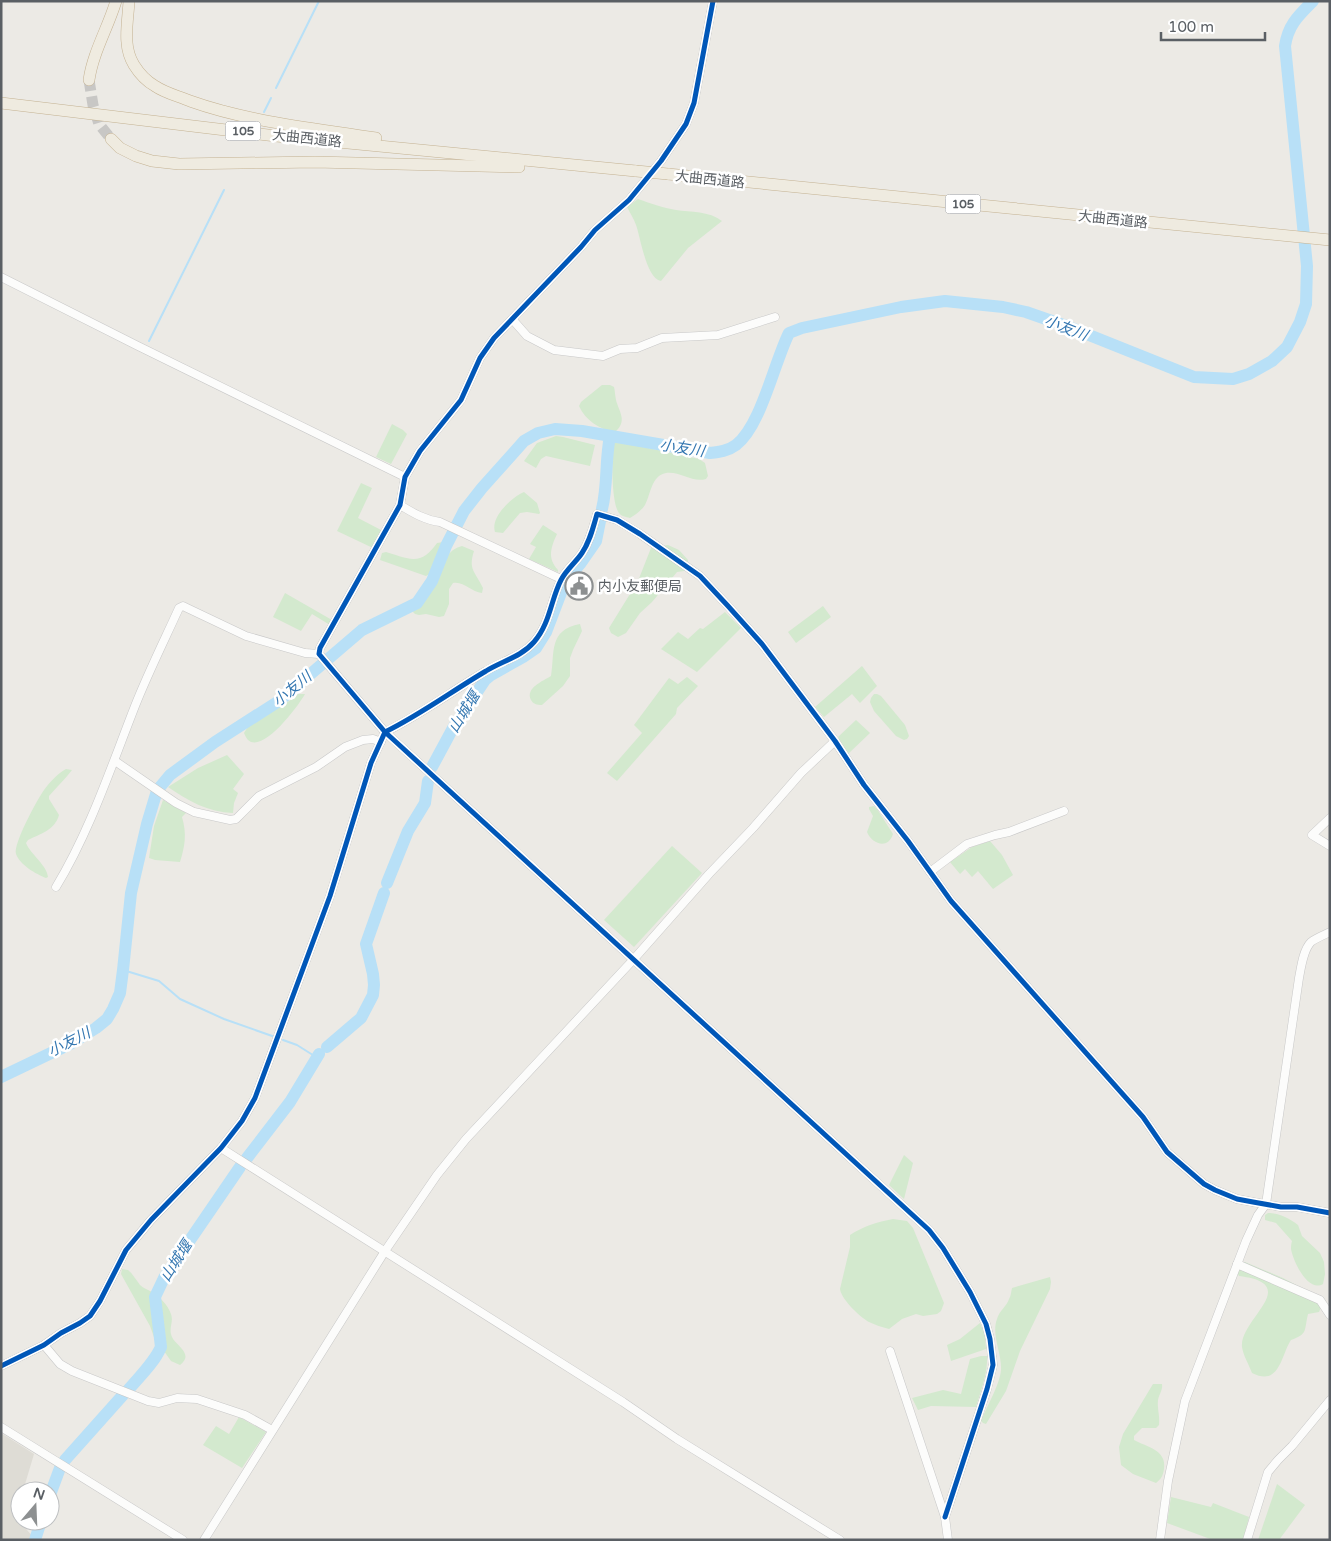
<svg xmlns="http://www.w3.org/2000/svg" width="1331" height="1541" font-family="'Varela Round','Noto Sans JP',sans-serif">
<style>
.education{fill:#dedcd5}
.green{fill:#d3e9ce}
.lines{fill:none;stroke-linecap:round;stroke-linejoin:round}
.stream{stroke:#b8e0f7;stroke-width:2}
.river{stroke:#b8e0f7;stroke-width:12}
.highway-tunnel{stroke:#c8c7c5;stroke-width:11;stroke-dasharray:11 5.5;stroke-linecap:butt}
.minor-casing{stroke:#c8c8c8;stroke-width:9}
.highway-casing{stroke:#c4b292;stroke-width:12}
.minor{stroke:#fcfcfb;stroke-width:8}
.highway{stroke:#efebe0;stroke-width:11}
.highway-bridge-casing{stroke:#c4b292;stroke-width:12;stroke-linecap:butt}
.highway-bridge{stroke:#efebe0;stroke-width:11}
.cycleway-casing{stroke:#fff;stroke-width:8}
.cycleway{stroke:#0057b8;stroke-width:5}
.labels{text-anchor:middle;stroke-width:5;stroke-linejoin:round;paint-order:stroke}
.shield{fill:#fff;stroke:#8c8f92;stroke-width:1}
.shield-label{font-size:12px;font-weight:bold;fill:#5a5f64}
.street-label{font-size:14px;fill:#5a5f64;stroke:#fff}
.poi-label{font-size:14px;fill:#5a5f64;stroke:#fff;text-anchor:start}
.water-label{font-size:15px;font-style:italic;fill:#3477b1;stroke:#fff}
</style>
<rect width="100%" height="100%" fill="#eceae5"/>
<!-- education -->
<polygon class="education" points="1,1433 34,1454 23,1491 20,1491 20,1499 15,1516 33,1537 32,1540 1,1540"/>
<!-- green -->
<g class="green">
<path d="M638 199C650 203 663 208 676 210 691 212 709 211 722 221L688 248 661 281C646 278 641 239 636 225 634 219 630 213 627 207Z"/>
<path d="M602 385H610L614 387C615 391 615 395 616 400 619 412 628 421 615 432 600 430 585 420 579 406L581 402Z"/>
<polygon points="392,424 403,430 407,434 391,464 376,457"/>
<polygon points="556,436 563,437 595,445 590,466 546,456 541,459 536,468 524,461 537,443"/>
<path d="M616 441 699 459 705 463 708 476 706 479C692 483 680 471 666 473 651 476 651 494 645 505 641 511 635 515 630 518 626 517 621 516 619 513 611 503 612 457 613 444Z"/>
<polygon points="361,483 372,488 358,518 383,531 375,549 337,531"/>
<path d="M524 492 537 503 540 513 539 514 527 512 520 513 503 533 495 532C490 517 512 497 524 492Z"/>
<path d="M543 525 557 534C551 547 547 558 558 570V572L529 559 536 547 530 544Z"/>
<path d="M443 542C441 553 437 572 426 576L380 560 382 553 386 552C398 555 414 564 426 555 430 552 434 547 437 543Z"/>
<polygon points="668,545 679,550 688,560 688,565 684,571 677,572 652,602 640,613 626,633 618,637 611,633 609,628 638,581 651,548"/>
<path d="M462 546 474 551C468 570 475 571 483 588L482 593C471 592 464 581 453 583L449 589V604L444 616 439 617 426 614 419 615 415 614 413 612 414 607C441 600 433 553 462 546Z"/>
<polygon points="285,593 332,620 330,625 312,614 301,631 273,617"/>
<polygon points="823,606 831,617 796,643 788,632"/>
<polygon points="725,612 741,628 697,672 661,649 678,632 688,639 700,628 703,629"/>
<path d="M580 624 582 631 573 650 570 658V676L563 686 542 705C537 705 533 704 531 700 525 688 543 681 551 676 555 653 548 630 580 624Z"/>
<polygon points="862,666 877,686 860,703 852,694 824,717 815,707"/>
<polygon points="687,677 698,686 677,708 676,714 617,781 607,773 642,733 634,725 669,678 678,684"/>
<path d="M298 694H305C299 705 263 754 248 740 246 738 245 735 244 733 253 715 277 711 292 699 294 698 295 696 298 694Z"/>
<polygon points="874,694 877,694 881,696 905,725 909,736 907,739 904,740 896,736 874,711 870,702 871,698"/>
<polygon points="856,720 870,733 848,754 838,737"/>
<path d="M227 755 244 774 233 789 238 793 234 803 233 813C208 812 188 801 168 787L198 768Z"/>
<path d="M66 769 72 770C67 777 55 789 49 796V799L59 815C55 830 40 834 28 840L26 843C31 855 47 865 48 877L46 878C36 874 20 865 16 854 13 844 37 800 44 790 50 782 57 774 66 769Z"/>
<path d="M163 800 186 813 182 817C187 834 185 846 180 862L155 860 149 858 154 826Z"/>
<path d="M874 806 877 809 893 834C888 850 872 844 867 832L873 816 869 809V807Z"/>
<polygon points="990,841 1002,855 1013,875 993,889 978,871 972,877 965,869 960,874 950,862 972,847"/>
<polygon points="672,846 702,873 634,947 604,920"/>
<polygon points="904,1155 913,1163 904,1199 889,1185"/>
<path d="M1268 1213C1279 1213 1290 1219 1298 1225L1302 1236 1320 1253 1324 1262 1325 1274 1323 1284C1308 1293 1293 1261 1291 1249 1291 1247 1291 1244 1292 1241L1276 1223 1265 1220V1215Z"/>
<path d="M893 1219 907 1221 913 1228 944 1303 941 1311 937 1314 923 1316 916 1314 902 1319 889 1329C882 1327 875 1325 869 1322 860 1317 841 1299 840 1289L850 1247V1235C864 1226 877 1222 893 1219Z"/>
<path d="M1245 1262 1283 1278 1321 1298V1307L1319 1312 1308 1314C1304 1331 1308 1334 1291 1340 1281 1355 1280 1387 1252 1373 1249 1365 1243 1355 1242 1347 1239 1319 1304 1284 1239 1276L1237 1273 1242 1263Z"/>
<path d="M122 1269 128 1270C133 1274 136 1280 140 1285 143 1288 147 1289 150 1291 159 1296 168 1305 171 1314 174 1323 168 1328 172 1337 175 1345 195 1354 180 1365L171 1361 154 1337 150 1326 121 1274Z"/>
<path d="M1050 1277 1051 1282 1050 1289 1020 1351 1006 1391 986 1424 983 1423 981 1421C987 1406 1000 1384 1001 1370 1002 1353 991 1335 997 1319 999 1311 1007 1306 1009 1299 1011 1296 1011 1292 1012 1288Z"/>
<polygon points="980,1323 985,1335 986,1349 951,1361 947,1345 960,1339"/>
<path d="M981 1356H987C988 1373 981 1390 976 1407L931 1406 918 1410 912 1398 943 1390 961 1394 970 1359Z"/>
<path d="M1153 1384H1162C1163 1390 1159 1394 1158 1400 1157 1408 1160 1416 1159 1425L1156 1428H1142L1134 1436V1440C1147 1447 1167 1450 1164 1469 1163 1476 1161 1479 1156 1483L1133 1474 1121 1465 1119 1447 1123 1434Z"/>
<polygon points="239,1417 266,1432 242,1468 203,1445 216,1426 229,1434"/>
<polygon points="1277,1484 1305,1505 1279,1540 1258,1540"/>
<polygon points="1171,1497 1211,1507 1213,1503 1249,1517 1243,1540 1213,1540 1167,1523"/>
</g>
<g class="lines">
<!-- stream -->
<g class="stream">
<polyline points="276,88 319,1"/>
<polyline points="264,112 271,98"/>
<polyline points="149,341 224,190"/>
<polyline points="123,970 159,981 180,999 224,1019 275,1037"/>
<polyline points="283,1040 297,1045 316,1057"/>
</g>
<!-- river -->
<g class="river">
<path d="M602 509C608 485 605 460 610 436"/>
<polyline points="432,767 453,728 485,680 491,675 523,657 536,648 546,632 565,582 580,564 596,541 600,521"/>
<polyline points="387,883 408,831 425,803 428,781"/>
<polyline points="327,1047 361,1018 373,995 374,985 373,974 366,944 384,893"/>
<path d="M1 1077 72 1043 96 1028 107 1019 113 1009 120 993 123 970 131 893 147 824 156 794 160 787 170 775 215 742 279 701 362 630 417 603 432 581 446 546 464 511 482 488 524 441 538 433 555 429 582 431 710 453C719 452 728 451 736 445 761 426 774 363 789 333L802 328 901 307 945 301 1003 307 1026 312 1069 327 1194 377 1233 379 1249 374 1272 361 1287 347 1300 322 1306 304 1307 266 1285 46C1288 25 1298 16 1313 1"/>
<polyline points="247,1158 290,1102 319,1054"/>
<path d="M129 1389C140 1376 154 1363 161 1347L155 1297 164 1278 240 1167"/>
<polyline points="65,1460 123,1395"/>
<polyline points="50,1495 60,1468"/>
<polyline points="35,1540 41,1521"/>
</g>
<!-- highway-tunnel -->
<polyline class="highway-tunnel" points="89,80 93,105 99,124 111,139"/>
<!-- minor casing -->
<g class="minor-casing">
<g id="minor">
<path d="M713 1 694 103 686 124 661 161 629 200 595 230 581 247 494 338 480 358 461 400 420 451 405 477 400 505 320 648 319 654 385 732 396 742C573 906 752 1067 929 1230L943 1248 970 1292 986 1324 990 1339 993 1365 987 1389 945 1517"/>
<polyline points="1,277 138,346 405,477"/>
<polyline points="512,319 527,336 554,350 603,356 620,349 637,348 662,338 718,335 775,317"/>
<path d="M400 505C413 513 425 520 440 522L561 579"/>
<polyline points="115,761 176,803 194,812 230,820 236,819 259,796 316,767 345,747 363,740 373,739 381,742"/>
<polyline points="1330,818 1312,835 1330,846"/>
<polyline points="930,872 967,844 995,835 1009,832 1064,811"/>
<path d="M56 887C90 831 111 767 135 706 148 673 164 641 179 608L183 606 187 608 246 636 305 653 319 654"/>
<polyline points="221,1148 623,1402 677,1439 840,1540"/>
<polyline points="1237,1264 1320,1300 1330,1315"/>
<polyline points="44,1345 60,1364 72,1371 148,1401 159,1403 177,1398 197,1399 245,1415 272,1430"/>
<polyline points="890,1351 945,1517 948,1540"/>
<path d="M1 1366 44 1345 61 1333 80 1323 90 1316 100 1301 126 1250 151 1220 221 1148 242 1121 255 1098 330 896 371 763 385 732C420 715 452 691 486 671 502 661 521 657 534 642 550 624 551 599 561 580 566 570 576 562 582 553 590 541 593 528 597 514L617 520 640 534 700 576 728 606 762 644 835 741 864 785 908 841 951 901 1143 1117 1167 1152 1204 1184 1215 1190 1237 1199 1253 1202 1281 1207H1297L1330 1213"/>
<polyline points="1,1427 183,1540"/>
<polyline points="204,1540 385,1251 437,1175 466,1139 633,960 709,874 753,828 801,773 835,741"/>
<path d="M1160 1540 1168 1481 1185 1401 1246 1241 1258 1215 1266 1204 1299 978C1301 968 1303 950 1311 942 1316 938 1324 935 1330 932"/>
<polyline points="1247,1540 1268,1472 1278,1460 1292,1446 1330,1400"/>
</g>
</g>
<!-- highway casing -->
<g class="highway-casing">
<g id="highway">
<path d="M129 1C128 22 122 46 134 65 139 73 146 81 155 86 165 93 178 96 190 101 249 122 313 128 376 138"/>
<path d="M89 80C93 52 108 28 116 1"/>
<polyline points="1,103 276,136 636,171"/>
<polyline points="111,139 120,148 136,156 152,161 179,164 315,162 519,167"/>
<polyline points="668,174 1330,240"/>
</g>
</g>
<!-- minor -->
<use href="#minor" class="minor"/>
<!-- highway -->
<use href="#highway" class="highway"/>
<!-- highway-bridge casing -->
<g class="highway-bridge-casing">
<polyline id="highway-bridge" points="636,171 668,174"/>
</g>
<!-- highway-bridge -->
<use href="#highway-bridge" class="highway-bridge"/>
<!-- cycleway casing -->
<g class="cycleway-casing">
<g id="cycleway">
<path d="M713 1 694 103 686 124 661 161 629 200 595 230 581 247 494 338 480 358 461 400 420 451 405 477 400 505 320 648 319 654 385 732 396 742C573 906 752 1067 929 1230L943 1248 970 1292 986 1324 990 1339 993 1365 987 1389 945 1517"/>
<path d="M1 1366 44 1345 61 1333 80 1323 90 1316 100 1301 126 1250 151 1220 221 1148 242 1121 255 1098 330 896 371 763 385 732C420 715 452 691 486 671 502 661 521 657 534 642 550 624 551 599 561 580 566 570 576 562 582 553 590 541 593 528 597 514L617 520 640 534 700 576 728 606 762 644 835 741 864 785 908 841 951 901 1143 1117 1167 1152 1204 1184 1215 1190 1237 1199 1253 1202 1281 1207H1297L1330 1213"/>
</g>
</g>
<!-- cycleway -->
<use href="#cycleway" class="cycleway"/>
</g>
<!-- icons -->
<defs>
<g id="civic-ring" transform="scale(1.4375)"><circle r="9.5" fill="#fff" stroke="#8d9091" stroke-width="1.5"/><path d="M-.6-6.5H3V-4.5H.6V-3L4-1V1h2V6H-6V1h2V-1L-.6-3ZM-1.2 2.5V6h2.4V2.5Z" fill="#8d9091"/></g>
</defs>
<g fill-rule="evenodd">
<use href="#civic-ring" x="579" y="586"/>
</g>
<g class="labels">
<!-- shield labels -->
<g class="shield">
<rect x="225.5" y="121.5" width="35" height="19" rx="4"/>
<rect x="945.5" y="194.5" width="35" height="19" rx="4"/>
</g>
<g class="shield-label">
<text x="243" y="135">105</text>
<text x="963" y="208">105</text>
</g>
<!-- street labels -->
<g class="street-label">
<text transform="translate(307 138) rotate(6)" y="5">大曲西道路</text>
<text transform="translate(710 179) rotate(6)" y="5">大曲西道路</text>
<text transform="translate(1113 219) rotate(6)" y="5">大曲西道路</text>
</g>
<!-- poi labels -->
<g class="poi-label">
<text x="598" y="591">内小友郵便局</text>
</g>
<!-- water labels -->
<g class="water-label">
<text transform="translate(1066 328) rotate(21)" y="5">小友川</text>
<text transform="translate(682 448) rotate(9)" y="5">小友川</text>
<text transform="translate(292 689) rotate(-40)" y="5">小友川</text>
<text transform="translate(464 712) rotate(-58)" y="5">山城堰</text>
<text transform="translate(69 1042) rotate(-27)" y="5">小友川</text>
<text transform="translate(176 1261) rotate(-57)" y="5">山城堰</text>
</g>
</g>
<!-- border -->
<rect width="1331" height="1541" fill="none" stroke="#5a5f64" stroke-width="5"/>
<!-- north arrow -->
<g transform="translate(35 1506) rotate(19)"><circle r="24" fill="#ffffff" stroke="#bdbfc1"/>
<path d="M0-4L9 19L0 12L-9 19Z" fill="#8d9091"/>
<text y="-8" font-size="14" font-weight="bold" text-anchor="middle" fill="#5a5f64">N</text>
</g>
<!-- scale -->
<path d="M1161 32v8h104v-8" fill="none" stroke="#5a5f64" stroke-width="2.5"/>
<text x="1168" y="32" font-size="15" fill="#5a5f64" stroke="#ffffff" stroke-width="4" paint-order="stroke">100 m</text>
</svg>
